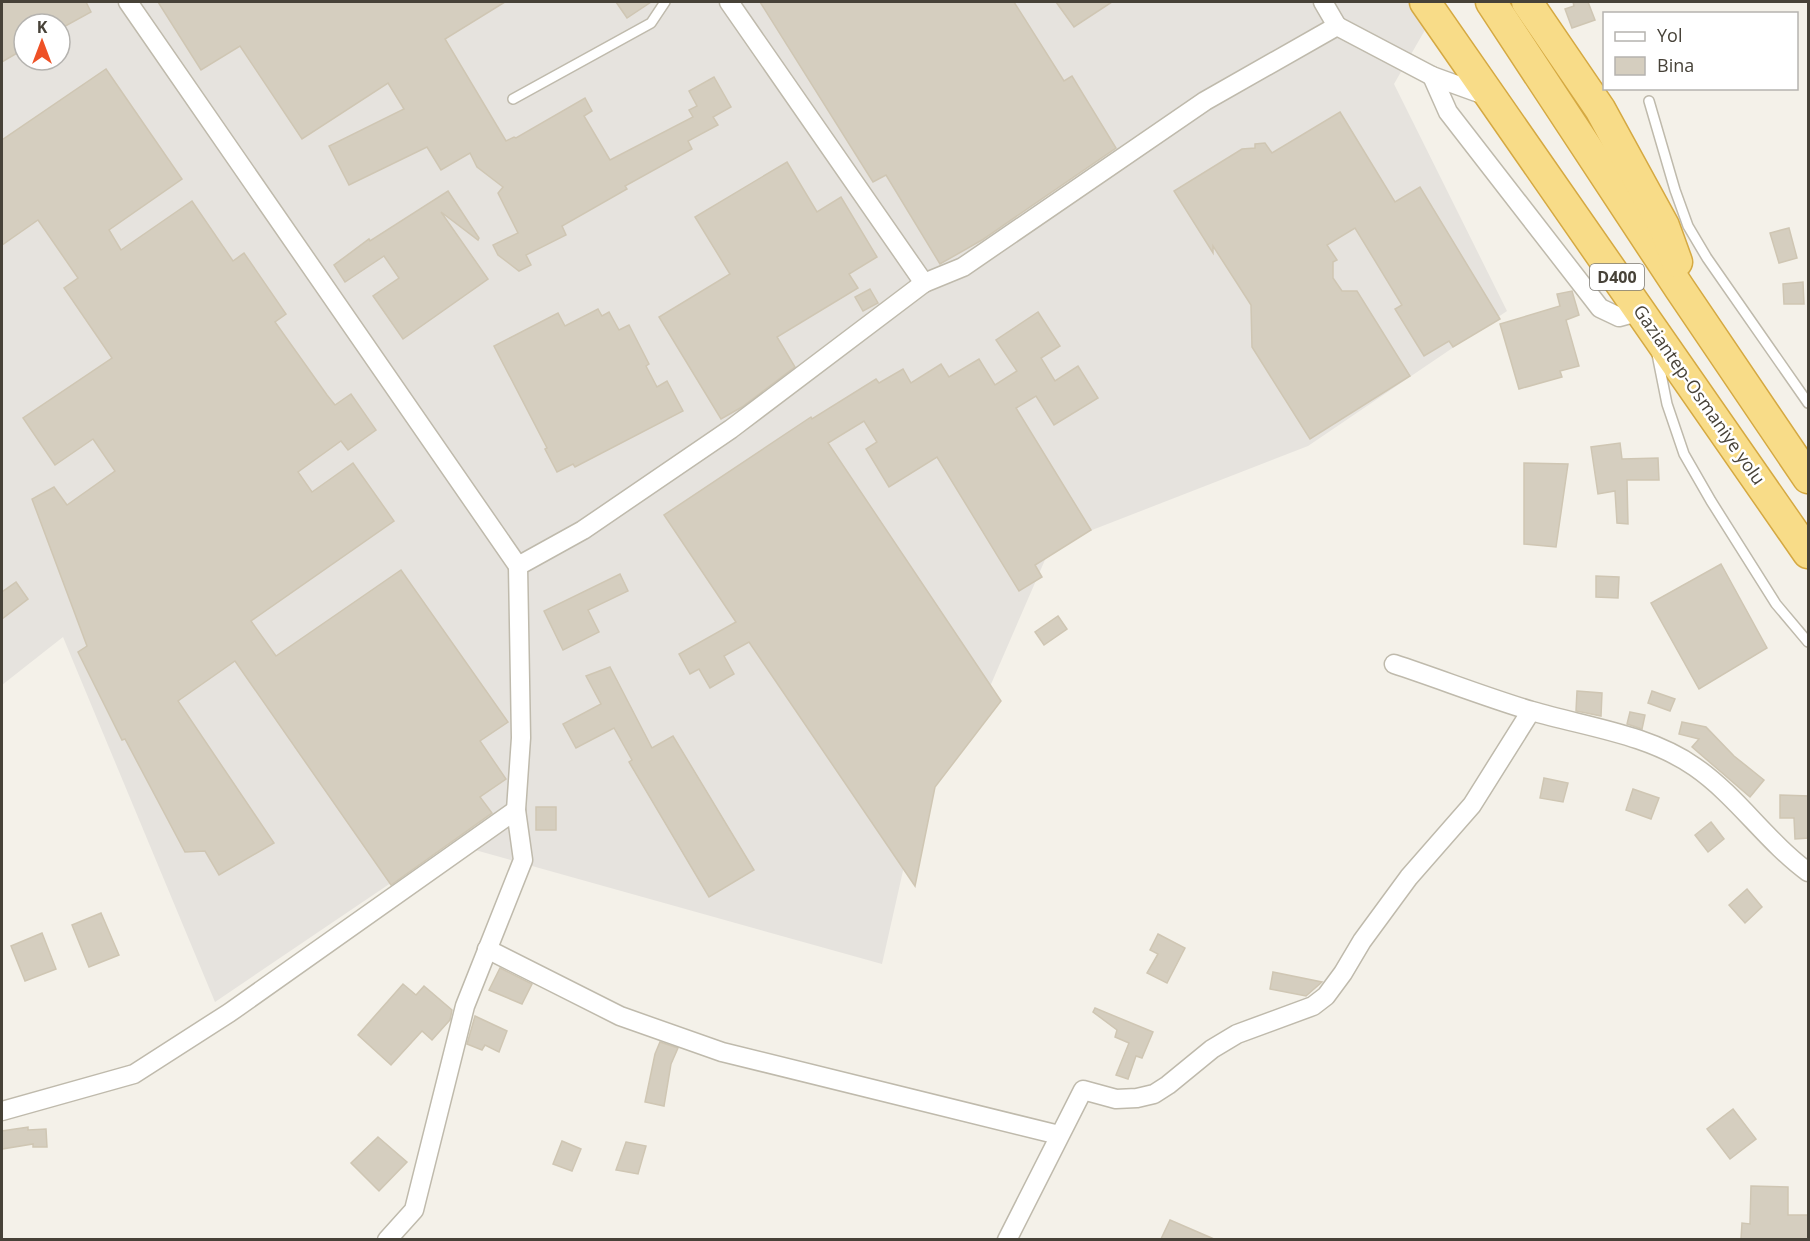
<svg xmlns="http://www.w3.org/2000/svg" width="1810" height="1241" font-family="'Open Sans',sans-serif">
<style>
.industrial{fill:#e6e3de;fill-rule:evenodd}
.building{fill:#d5cebf;stroke:#cfc6b3;stroke-width:1.5}
.lines{fill:none;stroke-linecap:round;stroke-linejoin:round}
.service-casing{stroke:#bfbaac;stroke-width:12}
.minor-casing{stroke:#bfbaac;stroke-width:21}
.trunk-casing{stroke:#d5a942;stroke-width:33}
.service{stroke:#fff;stroke-width:9}
.minor{stroke:#fff;stroke-width:18}
.trunk{stroke:#f8dc88;stroke-width:30}
.labels{text-anchor:middle;stroke-width:5;stroke-linejoin:round;paint-order:stroke}
.shield{fill:#fff;stroke:#7e7b74;stroke-width:1.5}
.shield-label{font-size:16px;font-weight:bold;fill:#474238}
.street-label{font-size:18px;fill:#474238;stroke:#fff}
</style>
<rect width="100%" height="100%" fill="#f4f1e9"/>
<!-- industrial -->
<path class="industrial" d="M2 2H1441L1394 84 1507 311 1308 446 1051 546 985 698 925 773 882 964 450 843 215 1002 63 637 2 685ZM24 24H60V60H24Z"/>
<!-- building -->
<g class="building">
<polygon points="2,2 86,2 91,12 60,29 60,24 24,24 24,49 2,62"/>
<polygon points="158,2 505,2 445,39 506,141 514,137 516,138 585,98 592,111 584,116 610,160 693,117 689,110 697,106 689,91 714,77 731,107 713,117 718,125 688,141 692,149 625,186 627,189 562,226 566,235 526,255 531,265 519,271 498,255 493,245 518,233 498,193 503,187 477,167 470,153 441,170 427,147 349,185 329,146 404,109 388,83 302,139 240,46 201,70"/>
<polygon points="616,2 651,2 627,18"/>
<polygon points="760,2 1014,2 1064,81 1072,76 1116,148 982,240 940,264 886,175 873,182"/>
<polygon points="1056,2 1112,2 1074,27"/>
<polygon points="1573,2 1588,2 1595,20 1572,28 1565,9 1574,6"/>
<polygon points="106,69 182,179 109,230 121,250 192,201 233,261 244,253 286,314 275,322 327,395 335,405 351,394 376,430 348,450 341,441 298,472 312,492 353,463 394,521 251,621 276,656 401,570 508,722 480,741 506,779 480,797 492,813 391,885 235,661 178,701 274,843 219,875 205,851 185,852 125,739 122,740 78,652 87,646 32,499 54,487 67,505 115,471 93,439 55,465 23,418 112,358 64,288 78,278 38,220 2,245 2,140"/>
<polygon points="1340,112 1395,202 1420,187 1500,319 1453,347 1449,341 1424,356 1395,309 1402,305 1355,228 1327,245 1337,260 1333,262 1333,278 1342,291 1357,291 1410,376 1310,439 1252,347 1251,305 1213,246 1213,253 1174,191 1242,149 1255,148 1255,144 1265,143 1272,153"/>
<polygon points="787,162 817,212 841,197 877,257 849,274 858,288 777,337 795,367 742,407 721,419 659,317 730,274 695,217"/>
<polygon points="448,191 479,238 478,240 441,212 488,279 403,339 373,296 399,278 384,256 345,282 334,265 369,239 370,241"/>
<polygon points="1789,228 1797,258 1779,263 1770,233"/>
<polygon points="1803,282 1804,304 1784,304 1783,284"/>
<polygon points="870,289 878,303 863,311 855,297"/>
<polygon points="1572,291 1579,315 1566,320 1579,366 1560,371 1562,377 1519,389 1500,324 1560,306 1557,294"/>
<polygon points="598,309 602,316 609,312 619,330 629,325 649,364 646,366 657,387 667,381 683,411 575,467 573,464 557,472 545,449 547,448 494,346 558,313 565,326"/>
<polygon points="1038,312 1060,346 1041,358 1055,381 1078,366 1098,398 1054,425 1036,396 1016,408 1091,530 1035,565 1042,577 1019,591 937,457 889,487 866,449 877,442 864,421 828,443 1001,701 935,787 915,886 749,642 724,656 734,674 710,688 699,669 690,674 679,654 736,622 664,515 811,417 812,419 876,379 879,383 903,369 911,383 941,364 949,377 979,359 995,385 1017,371 996,340"/>
<polygon points="1620,443 1622,459 1658,458 1659,480 1627,480 1628,524 1617,523 1615,491 1598,494 1591,447"/>
<polygon points="1524,463 1568,464 1556,547 1524,544"/>
<polygon points="1721,564 1767,648 1699,689 1651,603"/>
<polygon points="620,574 628,591 588,610 599,632 563,650 544,611"/>
<polygon points="1596,576 1619,577 1618,598 1596,597"/>
<polygon points="16,582 28,599 2,619 2,592"/>
<polygon points="1058,616 1067,629 1044,645 1035,632"/>
<polygon points="610,667 652,748 673,736 754,870 709,897 629,762 632,760 614,728 576,748 563,724 601,704 586,676"/>
<polygon points="1577,691 1602,693 1601,716 1576,711"/>
<polygon points="1652,691 1675,699 1670,711 1648,703"/>
<polygon points="1630,712 1645,715 1642,729 1627,724"/>
<polygon points="1682,722 1706,727 1734,756 1764,780 1750,797 1692,747 1699,739 1679,734"/>
<polygon points="1544,778 1568,783 1563,802 1540,798"/>
<polygon points="1633,789 1659,798 1651,819 1626,810"/>
<polygon points="1780,795 1809,796 1809,838 1795,839 1794,818 1780,818"/>
<rect x="536" y="807" width="20" height="23"/>
<polygon points="1711,822 1724,839 1708,852 1695,835"/>
<polygon points="1747,889 1762,907 1745,923 1729,905"/>
<polygon points="101,913 119,955 89,967 72,925"/>
<polygon points="42,933 56,969 25,981 11,946"/>
<polygon points="1158,934 1185,948 1167,983 1147,973 1158,954 1150,950"/>
<polygon points="500,968 532,984 522,1004 489,990"/>
<polygon points="1273,972 1322,982 1306,996 1270,989"/>
<polygon points="403,984 416,995 424,986 452,1010 450,1020 432,1040 422,1031 391,1065 358,1035"/>
<polygon points="1095,1008 1153,1032 1142,1058 1136,1056 1128,1079 1116,1075 1129,1043 1115,1037 1117,1030 1093,1012"/>
<polygon points="475,1016 507,1031 499,1052 485,1045 482,1050 467,1044"/>
<polygon points="660,1042 678,1048 671,1064 664,1106 645,1102 655,1054"/>
<polygon points="1733,1109 1756,1139 1730,1159 1707,1129"/>
<polygon points="28,1127 28,1130 46,1129 47,1147 33,1147 33,1144 2,1149 2,1131"/>
<polygon points="378,1137 407,1162 379,1191 351,1163"/>
<polygon points="562,1141 581,1149 572,1171 553,1164"/>
<polygon points="626,1142 646,1146 638,1174 616,1170"/>
<polygon points="1751,1186 1788,1187 1788,1215 1809,1215 1809,1239 1741,1239 1742,1223 1750,1224"/>
<polygon points="1170,1220 1214,1239 1161,1239"/>
</g>
<g class="lines">
<!-- service casing -->
<g class="service-casing">
<g id="service">
<polyline points="513,99 651,23 665,2"/>
<polyline points="1649,101 1675,190 1688,226 1707,258 1808,403"/>
<polyline points="1657,354 1667,404 1684,454 1711,501 1776,604 1808,642"/>
</g>
</g>
<!-- minor casing -->
<g class="minor-casing">
<g id="minor">
<polyline points="128,2 518,566"/>
<polyline points="729,2 924,283"/>
<polyline points="1337,26 1432,76 1490,97"/>
<polyline points="1432,76 1448,112 1600,308 1619,317 1641,311"/>
<path d="M1394 664C1440 679 1485 697 1532 711 1586 727 1648 734 1695 767 1737 796 1767 842 1808 872"/>
<polyline points="487,949 620,1016 722,1052 1059,1135"/>
<polyline points="2,1111 134,1074 229,1013 516,810"/>
<polyline points="387,1240 414,1210 465,1006 523,860 516,810 521,738 518,566 583,530 731,429 924,283 963,267 1205,101 1337,26 1323,2"/>
<polyline points="1007,1240 1083,1090 1116,1099 1137,1098 1154,1094 1168,1085 1212,1049 1237,1034 1313,1006 1326,996 1343,973 1362,941 1409,877 1472,805 1531,711"/>
</g>
</g>
<!-- trunk casing -->
<g class="trunk-casing">
<g id="trunk">
<polyline points="1425,2 1808,553"/>
<polyline points="1491,2 1680,289 1808,478"/>
<polyline points="1527,2 1600,109 1664,226 1677,262"/>
</g>
</g>
<!-- service -->
<use href="#service" class="service"/>
<!-- minor -->
<use href="#minor" class="minor"/>
<!-- trunk -->
<use href="#trunk" class="trunk"/>
</g>
<g class="labels">
<!-- shield labels -->
<rect class="shield" x="1590" y="264" width="54" height="26" rx="4.5"/>
<g class="shield-label">
<text x="1617" y="283">D400</text>
</g>
<!-- street labels -->
<g class="street-label">
<text transform="translate(1699 395) rotate(55)" y="6">Gaziantep-Osmaniye yolu</text>
</g>
</g>
<!-- border -->
<rect width="1810" height="1241" fill="none" stroke="#474238" stroke-width="6"/>
<!-- legend -->
<rect x="1603" y="12" width="195" height="78" fill="#ffffff" stroke="#b5b3af" stroke-width="1.5"/>
<rect x="1615" y="32" width="30" height="9" fill="#ffffff" stroke="#b5b3af" stroke-width="1.5"/>
<text x="1657" y="42" font-size="18" fill="#474238">Yol</text>
<rect x="1615" y="57" width="30" height="18" fill="#d5cebf" stroke="#b5b3af" stroke-width="1.5"/>
<text x="1657" y="72" font-size="18" fill="#474238">Bina</text>
<!-- north arrow -->
<g transform="translate(42 42)"><circle r="28" fill="#ffffff" stroke="#b5b3af" stroke-width="1.5"/>
<path d="M0-4.5L10 22L0 15L-10 22Z" fill="#ee5126"/>
<text y="-9" font-size="16" font-weight="bold" text-anchor="middle" fill="#474238">K</text>
</g>
</svg>
